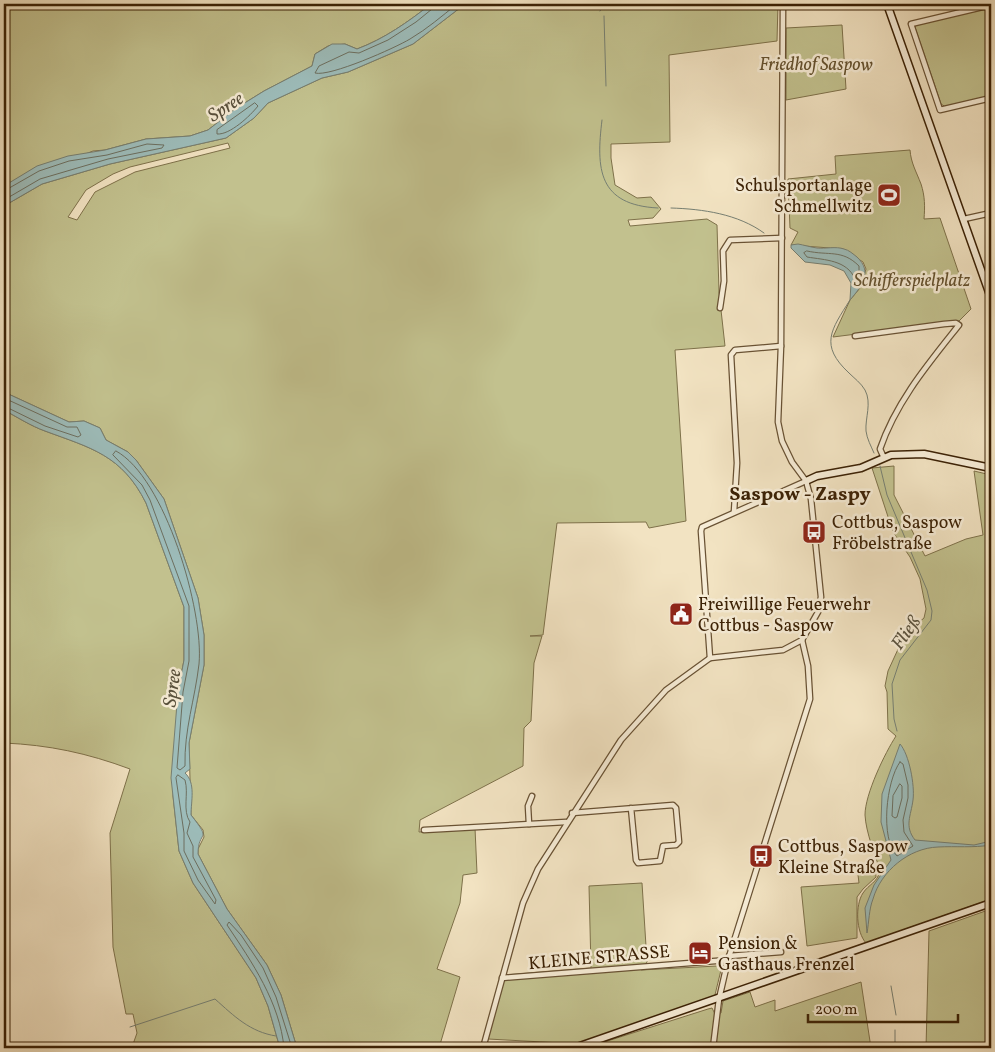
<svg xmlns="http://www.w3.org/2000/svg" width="995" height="1052" font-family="Vollkorn,serif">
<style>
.green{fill:#c2c18e;stroke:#7e714a;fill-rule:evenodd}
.water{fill:#9dbdbb;stroke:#767f72}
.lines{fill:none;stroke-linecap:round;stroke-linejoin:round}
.shore{stroke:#6c6f60;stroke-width:1}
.stream{stroke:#767f72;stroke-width:1}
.street-casing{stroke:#695234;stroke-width:7}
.secondary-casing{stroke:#3b2105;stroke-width:9}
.street{stroke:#f7edd7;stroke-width:4.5}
.secondary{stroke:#f7edd7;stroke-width:6}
.labels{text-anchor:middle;stroke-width:5;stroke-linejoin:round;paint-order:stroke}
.park-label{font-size:18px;font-style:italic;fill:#64512e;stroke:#f7edd7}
.poi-label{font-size:18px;fill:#3b2105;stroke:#f7edd7;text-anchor:start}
.street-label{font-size:18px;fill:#3b2105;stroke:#f7edd7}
.water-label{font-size:19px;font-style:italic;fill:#58503c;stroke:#f7edd7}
.quarter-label{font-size:20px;font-weight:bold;fill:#3b2105;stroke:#f7edd7}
</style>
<rect width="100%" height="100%" fill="#f2e3c2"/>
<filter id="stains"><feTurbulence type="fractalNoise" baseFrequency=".004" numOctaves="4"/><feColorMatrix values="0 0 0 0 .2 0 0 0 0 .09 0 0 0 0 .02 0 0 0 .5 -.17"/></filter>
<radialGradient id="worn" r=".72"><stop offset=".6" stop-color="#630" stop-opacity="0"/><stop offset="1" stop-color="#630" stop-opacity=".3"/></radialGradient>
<!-- green -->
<g class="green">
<path d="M4 4H431C408 22 384 39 357 49L345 44 328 46 315 54 312 66 264 91 235 109 208 130 190 136 146 139 105 150 93 151 4 186Z"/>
<path d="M465 4H778L777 41 669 55 670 142 611 144V158L615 185 637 198 651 197 661 209 653 218 628 220 630 226 707 219 717 225 719 292 725 346 675 350 686 521 649 528 646 522 557 523 543 635 530 636H542L534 663 531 721 524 728 523 766 420 820 419 832 475 828 477 873 463 875 460 903 437 969 460 977 439 1048H297L281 995 267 965 227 909 198 854V849L204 837 203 830 191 815 189 743 204 665V635L198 598 164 499 136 460 128 452 106 440 100 428 84 421 69 422 4 392V206L42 184 110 164 226 138 254 118 268 103 322 78 348 72 413 44ZM228 143 230 148 135 172 95 192 77 220 68 217 86 190 113 174 130 167Z"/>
<polygon points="991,7 991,96 946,107 941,104 915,27 917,24"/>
<polygon points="842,25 846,89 786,100 786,28"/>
<path d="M910 150C911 163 916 171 921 184 925 196 925 207 924 219L940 218 971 309 959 321 833 337 850 300 860 288 866 269 863 262 843 249 791 245 798 232 790 228 788 179 836 174 835 156Z"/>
<path d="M4 410C17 417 31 426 45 431 91 448 122 455 146 503L184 607V660L178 691 173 796 179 851 193 883 256 978 268 1006 280 1048 132 1047 137 1033 133 1014H126L113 947 110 833 130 769C87 753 49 745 4 743Z"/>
<path d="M894 466V495L925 556 966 539 983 535 974 471 991 475V899L866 943C856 932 855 905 863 893 869 884 877 883 880 871 875 854 866 833 865 815 865 794 885 753 896 736L888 729 887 692 885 686 888 671 905 634 924 618 926 609 920 579 910 557 893 532 872 468Z"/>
<polygon points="875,866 876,877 863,889 857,897 857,938 807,946 801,887 859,883 857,867"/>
<polygon points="642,883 647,962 641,970 717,966 721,970 714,999 567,1048 561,1043 488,1039 505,975 591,968 589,886"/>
<polygon points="991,909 991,1048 926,1048 929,931"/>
<polygon points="861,982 871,1048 597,1048 598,1044 708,1009 712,1008 715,1014 721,1013 723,1001 750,992 755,1007 775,1000 775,1011"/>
</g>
<!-- water -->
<g class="water">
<path d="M431 4H465L413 44 348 72 322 78 268 103 254 118 226 138 110 164 42 184 4 206V186L37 166 68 156 105 150 146 139 190 136 208 130 235 109 264 91 312 66 315 54 332 44H345L357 49C384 39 408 22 431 4Z"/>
<path d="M798 244C804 245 810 247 817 248 825 249 836 246 844 249 849 250 853 254 857 257 873 272 862 286 850 300L851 283 844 271 830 265 805 262 791 248V245Z"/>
<path d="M4 392 69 422 84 421 100 428 106 440 128 452 136 460 164 499 198 598 204 635V665L189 743 190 769 185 773C196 783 191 801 191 815 213 843 198 829 198 854L227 909 267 965 281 995 297 1048H280L268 1006 256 978 193 883 179 851 171 778 178 691 184 660V607L146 503C122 455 91 448 45 431 31 426 17 417 4 410Z"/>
<path d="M900 744C909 754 915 785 913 800 911 816 904 826 915 840L974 845 991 841V845C973 848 956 846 938 847 909 848 881 871 873 899 869 909 869 922 867 933L865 908 874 885 891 860 881 822 882 794Z"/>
</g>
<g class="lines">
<!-- shore -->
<g class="shore">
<path d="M433 4 432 9 416 22 388 40 359 53 349 52 319 66 315 73C330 77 395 48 410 39 427 29 442 16 457 4"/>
<path d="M255 103 258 106C250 116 230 135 217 134V130Z"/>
<polyline points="4,191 39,171 69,161 107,155 147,144 164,145 162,148 108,159 40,179 4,200"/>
<path d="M807 251C829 256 842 249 859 266V278L855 279C847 260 825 260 807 257L804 253Z"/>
<polyline points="4,398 67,427 77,427 81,435 78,437 45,426 4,406"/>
<path d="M116 451C165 477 204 611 199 664 195 699 184 730 185 766L180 770 177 768 183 692 189 661V606L150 500 142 485 113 455Z"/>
<path d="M900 762 903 764 908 785V798L903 820 904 832 913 846 897 856C880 839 886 781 900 762Z"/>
<path d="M178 775 185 780C189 794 182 810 190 822L187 833 193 846V857L216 900 215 904 198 880 184 851V833L176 778Z"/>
<polygon points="900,784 902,786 902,798 897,817 895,818 892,816 893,796"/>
<path d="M284 1048C280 1003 252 962 227 925L229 922 241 935 263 968 276 997 292 1048"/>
</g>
<!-- stream -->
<g class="stream">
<polyline points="600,11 604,4"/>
<polyline points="604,16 606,86"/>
<path d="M602 120C596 169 598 205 658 208"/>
<path d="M671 208C703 209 738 214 764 233"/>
<path d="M850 300C831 330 819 345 849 373 854 378 861 383 865 390 872 403 865 418 866 431 867 439 871 446 874 453"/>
<polyline points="880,466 887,495 927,590 932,611 931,620 900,660 892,684 894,719 897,731"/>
<polyline points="891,986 896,1015"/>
<path d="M130 1027 215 999C234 1016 250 1032 276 1036"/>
<polyline points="895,1048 895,1030"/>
</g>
<!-- street casing -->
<g class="street-casing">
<g id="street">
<polyline points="783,4 781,346 778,422 782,441 792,462 806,481 811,499 821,597 818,612 802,640"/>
<polyline points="991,5 911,24 940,110 991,98"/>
<polyline points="964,219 991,213"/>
<polyline points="720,308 724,281 723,251 730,240 782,238"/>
<path d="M855 336 944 324 956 323 959 325C928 364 896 402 880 449L884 458"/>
<polyline points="734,512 737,463 731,355 735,350 781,346"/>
<polyline points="710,658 701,531 702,527 806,481"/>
<polyline points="572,813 673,805 676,808 679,842 676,845 663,846 660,861 638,863 636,860 631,808"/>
<polyline points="529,824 528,806 532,796"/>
<polyline points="424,830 566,822"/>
<polyline points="729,956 781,952"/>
<polyline points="502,978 728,960"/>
<polyline points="483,1048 523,903 538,869 621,740 666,690 710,658 783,650 802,640"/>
<polyline points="713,1048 719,999 728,960 810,699 808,666 802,640"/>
</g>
</g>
<!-- secondary casing -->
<g class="secondary-casing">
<g id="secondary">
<polyline points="887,4 991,298"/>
<polyline points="806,481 817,476 861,468 891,455 924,454 991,468"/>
<polyline points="574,1048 991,903"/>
</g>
</g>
<!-- street -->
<use href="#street" class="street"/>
<!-- secondary -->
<use href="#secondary" class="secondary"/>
</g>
<!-- icons -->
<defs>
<g id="stadium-square" transform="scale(1.25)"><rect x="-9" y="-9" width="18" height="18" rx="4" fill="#8f2418" stroke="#f7edd7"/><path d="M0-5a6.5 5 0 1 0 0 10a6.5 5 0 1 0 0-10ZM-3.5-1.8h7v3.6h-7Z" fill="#fff"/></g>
<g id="bus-square" transform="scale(1.25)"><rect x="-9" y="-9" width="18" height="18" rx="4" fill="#8f2418" stroke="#f7edd7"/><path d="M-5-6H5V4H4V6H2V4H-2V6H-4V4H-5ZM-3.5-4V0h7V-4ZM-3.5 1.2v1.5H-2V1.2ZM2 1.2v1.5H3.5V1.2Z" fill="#fff"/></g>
<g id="civic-square" transform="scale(1.25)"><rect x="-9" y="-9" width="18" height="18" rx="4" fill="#8f2418" stroke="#f7edd7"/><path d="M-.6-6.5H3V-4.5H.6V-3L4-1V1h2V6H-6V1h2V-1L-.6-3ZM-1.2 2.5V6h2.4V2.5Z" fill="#fff"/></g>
<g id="hotel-square" transform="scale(1.25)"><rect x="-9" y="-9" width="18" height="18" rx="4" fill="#8f2418" stroke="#f7edd7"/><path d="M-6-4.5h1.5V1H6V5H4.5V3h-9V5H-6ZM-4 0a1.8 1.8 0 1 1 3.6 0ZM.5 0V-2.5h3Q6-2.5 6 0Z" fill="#fff"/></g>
</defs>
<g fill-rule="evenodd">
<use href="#stadium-square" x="889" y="195"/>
<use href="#bus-square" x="814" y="532"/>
<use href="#civic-square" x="681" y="614"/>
<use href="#bus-square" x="761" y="856"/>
<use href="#hotel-square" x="700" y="953"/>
</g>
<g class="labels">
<!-- park labels -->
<g class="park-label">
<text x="816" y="70">Friedhof Saspow</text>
<text x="912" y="286">Schifferspielplatz</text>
</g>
<!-- poi labels -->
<g class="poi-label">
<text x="872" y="191" text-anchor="end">Schulsportanlage<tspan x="872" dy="21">Schmellwitz</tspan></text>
<text x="832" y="528">Cottbus, Saspow<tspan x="832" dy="21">Fröbelstraße</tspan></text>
<text x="698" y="610">Freiwillige Feuerwehr<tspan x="698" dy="21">Cottbus - Saspow</tspan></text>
<text x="778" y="852">Cottbus, Saspow<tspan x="778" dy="21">Kleine Straße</tspan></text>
<text x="718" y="949">Pension &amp;<tspan x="718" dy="21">Gasthaus Frenzel</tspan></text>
</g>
<!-- street labels -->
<g class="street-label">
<text transform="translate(599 957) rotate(-5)" y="6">KLEINE STRASSE</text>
</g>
<!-- water labels -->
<g class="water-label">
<text transform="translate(225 106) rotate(-33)" y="7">Spree</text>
<text transform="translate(905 632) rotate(-55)" y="7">Fließ</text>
<text transform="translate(171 688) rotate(-82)" y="7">Spree</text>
</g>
<!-- quarter labels -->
<g class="quarter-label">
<text x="800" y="500">Saspow - Zaspy</text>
</g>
</g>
<!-- margin -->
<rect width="995" height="1052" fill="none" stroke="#f2e3c2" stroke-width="20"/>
<rect x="5" y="5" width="985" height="1042" fill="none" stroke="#3b2105" stroke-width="2.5"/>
<rect x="10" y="10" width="975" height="1032" fill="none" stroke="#3b2105"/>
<!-- scale -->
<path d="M808 1014v8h150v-8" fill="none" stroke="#3b2105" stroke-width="2.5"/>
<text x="815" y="1014" font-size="15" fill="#3b2105" stroke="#f7edd7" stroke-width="4" paint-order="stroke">200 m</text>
<rect width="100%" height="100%" filter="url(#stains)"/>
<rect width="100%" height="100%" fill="url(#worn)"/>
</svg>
